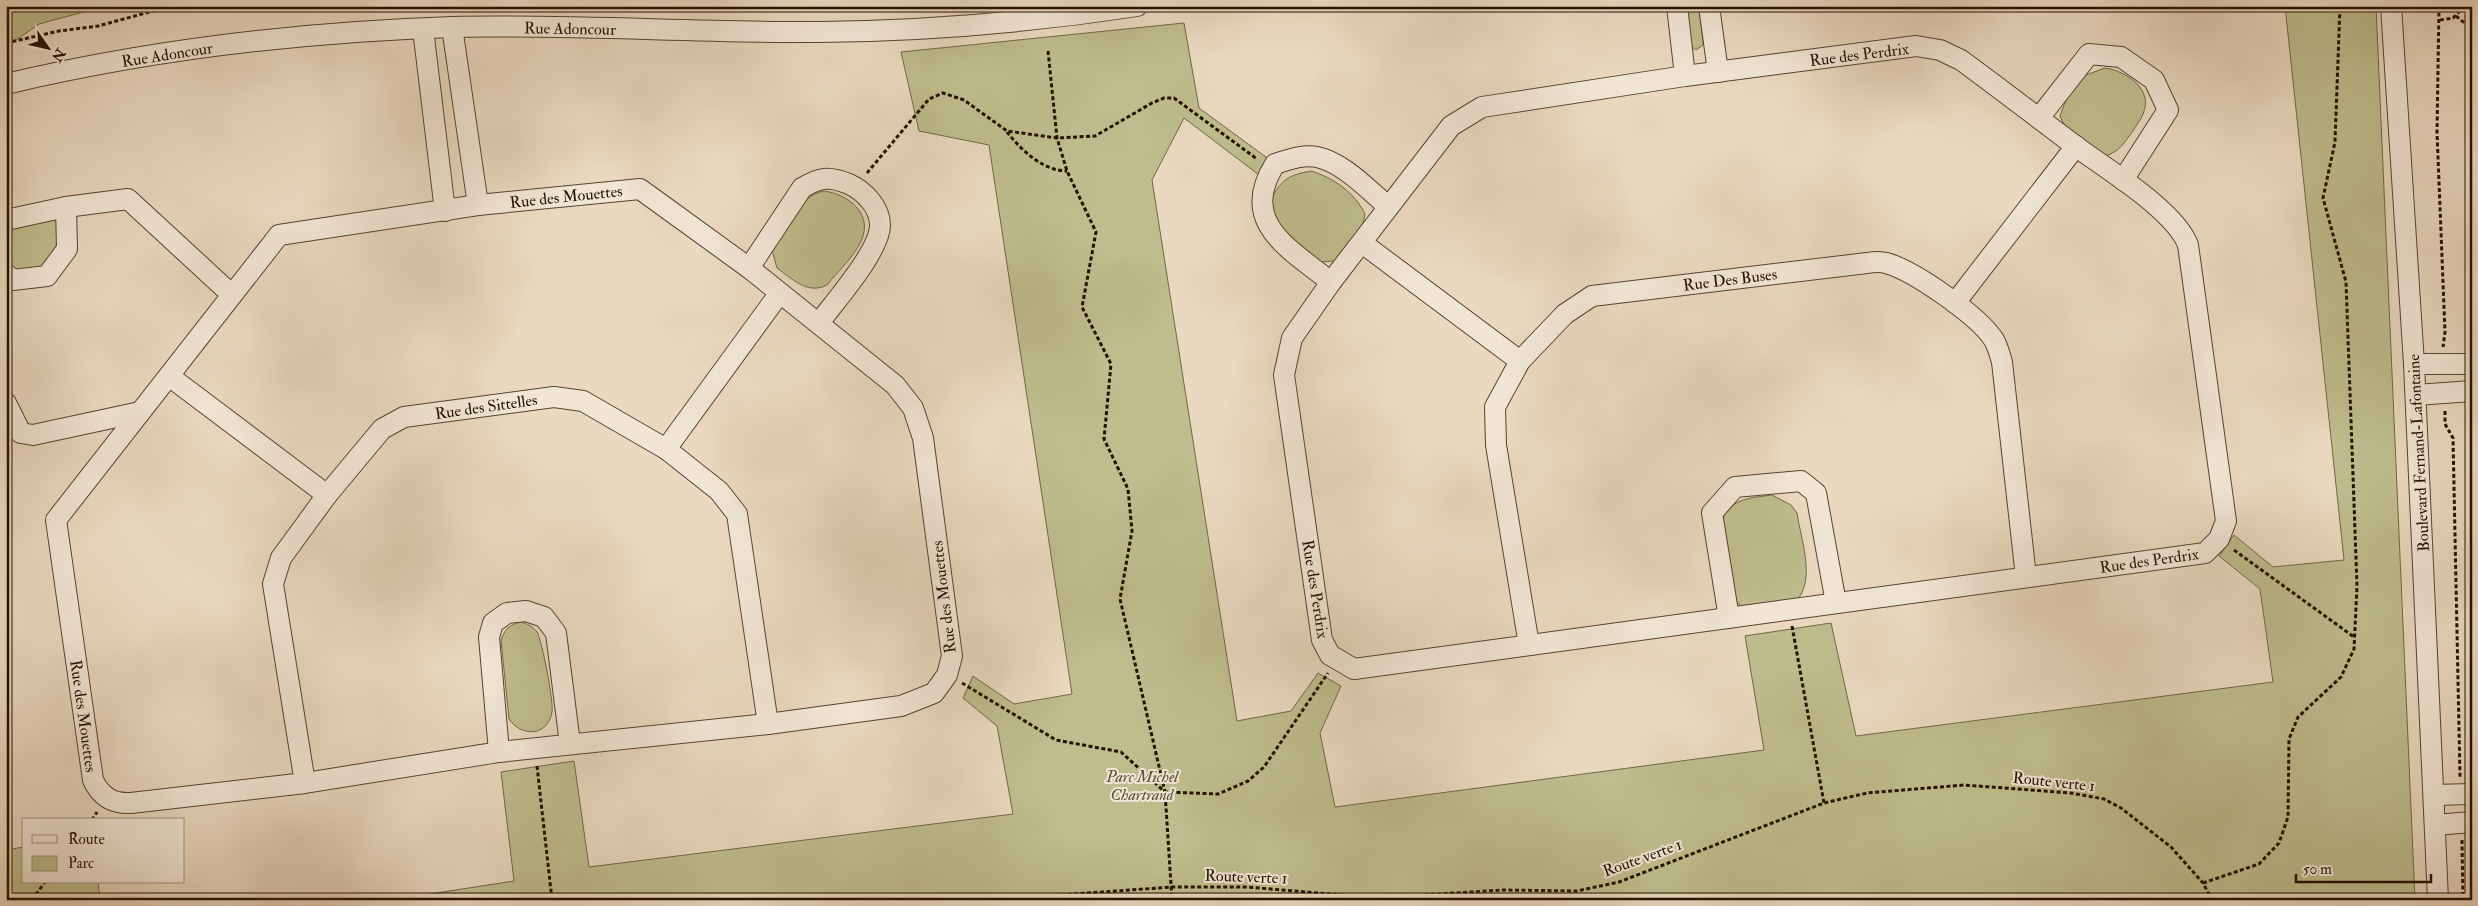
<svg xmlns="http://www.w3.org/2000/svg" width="2478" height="906" font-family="'IM FELL Double Pica',serif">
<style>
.green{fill:#bebd8d;stroke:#716746}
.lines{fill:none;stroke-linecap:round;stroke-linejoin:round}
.minor-casing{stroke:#564330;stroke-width:22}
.path{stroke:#241100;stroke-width:3;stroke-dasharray:4 2.5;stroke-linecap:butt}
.minor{stroke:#f1e6d6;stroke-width:20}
.labels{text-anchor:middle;stroke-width:4;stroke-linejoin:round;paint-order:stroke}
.street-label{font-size:16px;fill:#241100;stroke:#f1e6d6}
.park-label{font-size:16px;font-style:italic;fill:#5a4d31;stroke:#f1e6d6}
</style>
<rect width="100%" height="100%" fill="#ead9c0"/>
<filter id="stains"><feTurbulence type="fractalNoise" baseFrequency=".004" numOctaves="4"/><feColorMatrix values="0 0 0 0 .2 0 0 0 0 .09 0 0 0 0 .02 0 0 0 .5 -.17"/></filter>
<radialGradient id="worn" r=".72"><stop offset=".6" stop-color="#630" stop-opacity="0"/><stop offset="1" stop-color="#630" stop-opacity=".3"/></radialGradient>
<!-- green -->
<g class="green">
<polygon points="6,6 106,6 39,24 6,47"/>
<polygon points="1686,6 1699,6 1703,41 1703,45 1696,50 1691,46"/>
<polygon points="2285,6 2376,6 2415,900 391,900 514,881 501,772 574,761 589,867 1013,814 997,726 963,698 973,676 1014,704 1072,694 989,145 919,131 901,52 1184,23 1199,108 1270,160 1259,175 1184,118 1152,180 1237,721 1291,711 1318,673 1341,686 1320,733 1335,807 1764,750 1745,636 1831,623 1856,736 2273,682 2260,589 2219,556 2234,535 2273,567 2344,560"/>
<path d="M2105 68C2126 71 2154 89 2143 114 2141 120 2136 125 2133 131 2123 144 2121 150 2106 156L2068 134 2060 116 2066 100 2086 75Z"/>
<path d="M1311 171C1334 178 1355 193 1365 214L1362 229 1334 261 1320 262 1279 235 1271 199C1282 179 1289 175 1311 171Z"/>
<path d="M824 191C848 194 874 214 861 241 854 257 838 271 827 285 808 295 792 279 777 268L772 250C785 230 799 195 824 191Z"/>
<polygon points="66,207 67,249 47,276 6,274 6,220"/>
<path d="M1772 495 1791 505 1797 513C1801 540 1815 577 1798 599L1742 607 1735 600 1722 520C1731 498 1750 498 1772 495Z"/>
<path d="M521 622C527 624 533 626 537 632 542 640 554 703 552 712 548 737 521 737 509 719L501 640C505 629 509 625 521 622Z"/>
<polygon points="24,847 24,882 98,882 100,900 6,900 6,850"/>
</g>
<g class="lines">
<!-- minor casing -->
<g class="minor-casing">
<g id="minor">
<polyline points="1677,6 1685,76"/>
<polyline points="1709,6 1718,72"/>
<polyline points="2391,6 2414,364 2438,900"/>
<polyline points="452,27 478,205"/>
<polyline points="423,29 445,211"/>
<path d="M1916 46 1940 50 1961 60C1999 88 2037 117 2074 145 2106 169 2175 210 2188 245L2226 521 2219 539 2205 553 1354 669 1330 655 1322 640 1284 375 1292 338 1331 282 1451 126 1482 107 1685 76Z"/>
<path d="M6 84C153 49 303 32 453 27 575 24 697 33 819 32 925 31 1033 22 1137 6"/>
<polyline points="2039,118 2089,54 2121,57 2154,80 2168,110 2123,180"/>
<path d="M640 189 749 268 895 385 913 408 923 438 952 656 947 675 934 693 901 706 768 724 499 752 305 783 131 803C113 804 101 797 93 780L56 520 279 235 478 205Z"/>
<polyline points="6,220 66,207 128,199 232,295"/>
<polyline points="1362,243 1520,361"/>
<path d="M749 268 802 188C820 177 829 176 849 184 864 191 880 207 880 225 880 251 835 301 819 323"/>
<polyline points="6,274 13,280 47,276 67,249 66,207"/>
<path d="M1331 282C1290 249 1238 223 1275 164 1288 160 1303 154 1317 157 1344 163 1367 189 1388 206"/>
<polyline points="1955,303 2076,146"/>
<polyline points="2414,364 2472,364"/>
<polyline points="169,376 327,495"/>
<polyline points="2416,395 2472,391"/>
<polyline points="6,403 21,433 33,435 140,412"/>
<polyline points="666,449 779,294"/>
<polyline points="1729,618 1712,513 1735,487 1801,481 1816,493 1836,603"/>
<path d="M1529 645 1496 445 1495 407 1520 361 1565 314 1592 296 1867 263C1873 262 1880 261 1886 263 1913 270 1979 316 1994 340 1998 347 2000 355 2002 362L2026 577"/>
<polyline points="499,752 489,637 493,623 507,613 526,611 544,617 556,633 570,744"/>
<polyline points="305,783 273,584 281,558 327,495 382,429 404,417 554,397 583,401 666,449 719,491 737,514 768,724"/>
<polyline points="2434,795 2472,794"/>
<polyline points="2435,825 2472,822"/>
</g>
</g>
<!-- path -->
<g class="path">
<polyline points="2439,6 2437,132 2445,332 2443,347"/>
<polyline points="2456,16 2472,29"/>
<polyline points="2440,20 2453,18 2465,6"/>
<polyline points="6,43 59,31 98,26 153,11 184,6"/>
<polyline points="1048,51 1057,138 1067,171 1096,232 1082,307 1111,364 1104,439 1128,489 1132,531 1120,599 1165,792 1172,900"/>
<path d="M1007 132C1021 150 1043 171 1067 171"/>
<polyline points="867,173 929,99 943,93 964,100 1007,131 1057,138 1095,136 1152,103 1164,98 1174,98 1257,159"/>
<polyline points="2445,411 2445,424 2453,438 2460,777"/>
<polyline points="2234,550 2354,637"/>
<polyline points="1792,626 1824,803"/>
<polyline points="962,683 1056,740 1121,752 1165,792 1218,794 1248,781 1264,767 1328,673"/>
<polyline points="537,766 552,900"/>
<polyline points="92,820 97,812"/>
<polyline points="2462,840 2463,900"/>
<polyline points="2203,883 2259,864 2279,843 2288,817 2289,739 2298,717 2341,677 2354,649 2357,586 2346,282 2323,198 2335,142 2340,6"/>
<polyline points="32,900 45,882"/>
<polyline points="1029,900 1046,896 1172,887 1247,887 1377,898 1502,890 1577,891 1619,882 1824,803 1867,793 1964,785 2071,793 2104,799 2121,808 2171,847 2203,883 2212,900"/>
</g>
<!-- minor -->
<use href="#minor" class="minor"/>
</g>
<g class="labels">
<!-- street labels -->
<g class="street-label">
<text transform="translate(570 28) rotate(1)" y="6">Rue Adoncour</text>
<text transform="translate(167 54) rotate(-9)" y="6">Rue Adoncour</text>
<text transform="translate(1859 54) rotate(-7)" y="6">Rue des Perdrix</text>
<text transform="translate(566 196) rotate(-6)" y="6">Rue des Mouettes</text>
<text transform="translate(1730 279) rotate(-7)" y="6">Rue Des Buses</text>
<text transform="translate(486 406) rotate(-8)" y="6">Rue des Sittelles</text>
<text transform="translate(2418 453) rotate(-93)" y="6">Boulevard Fernand-Lafontaine</text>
<text transform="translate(2149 560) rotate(-8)" y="6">Rue des Perdrix</text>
<text transform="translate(1316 589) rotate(81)" y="6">Rue des Perdrix</text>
<text transform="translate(943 597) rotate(-97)" y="6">Rue des Mouettes</text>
<text transform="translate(84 716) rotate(82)" y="6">Rue des Mouettes</text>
<text transform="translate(2054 781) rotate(6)" y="6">Route verte 1</text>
<text transform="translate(1642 857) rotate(-20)" y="6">Route verte 1</text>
<text transform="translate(1246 876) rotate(2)" y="6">Route verte 1</text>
</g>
<!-- park labels -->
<g class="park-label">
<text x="1142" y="782">Parc Michel<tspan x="1142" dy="18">Chartrand</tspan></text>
</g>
</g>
<!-- margin -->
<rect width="2478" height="906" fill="none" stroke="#ead9c0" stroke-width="25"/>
<rect x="8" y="8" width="2463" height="891" fill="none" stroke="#241100" stroke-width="2.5"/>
<rect x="12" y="12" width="2453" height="881" fill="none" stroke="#241100"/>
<!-- legend -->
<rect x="22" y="818" width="162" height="65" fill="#f1e6d6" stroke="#9f9180"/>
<rect x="32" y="835" width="25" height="8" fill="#f1e6d6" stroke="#9f9180"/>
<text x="68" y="844" font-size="15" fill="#241100">Route</text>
<rect x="32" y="856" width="25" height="15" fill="#bebd8d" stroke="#9f9180"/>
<text x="68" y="868" font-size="15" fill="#241100">Parc</text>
<!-- north arrow -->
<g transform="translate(48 48) rotate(124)" stroke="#f1e6d6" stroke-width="4" paint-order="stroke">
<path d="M0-4L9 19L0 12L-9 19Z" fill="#241100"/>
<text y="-8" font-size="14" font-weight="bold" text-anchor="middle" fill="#241100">N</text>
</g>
<!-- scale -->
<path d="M2296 874v8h135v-8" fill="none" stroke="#241100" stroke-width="2.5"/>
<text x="2303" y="874" font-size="15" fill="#241100" stroke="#f1e6d6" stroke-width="4" paint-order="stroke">50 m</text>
<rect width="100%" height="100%" filter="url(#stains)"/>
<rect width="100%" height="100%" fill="url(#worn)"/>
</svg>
